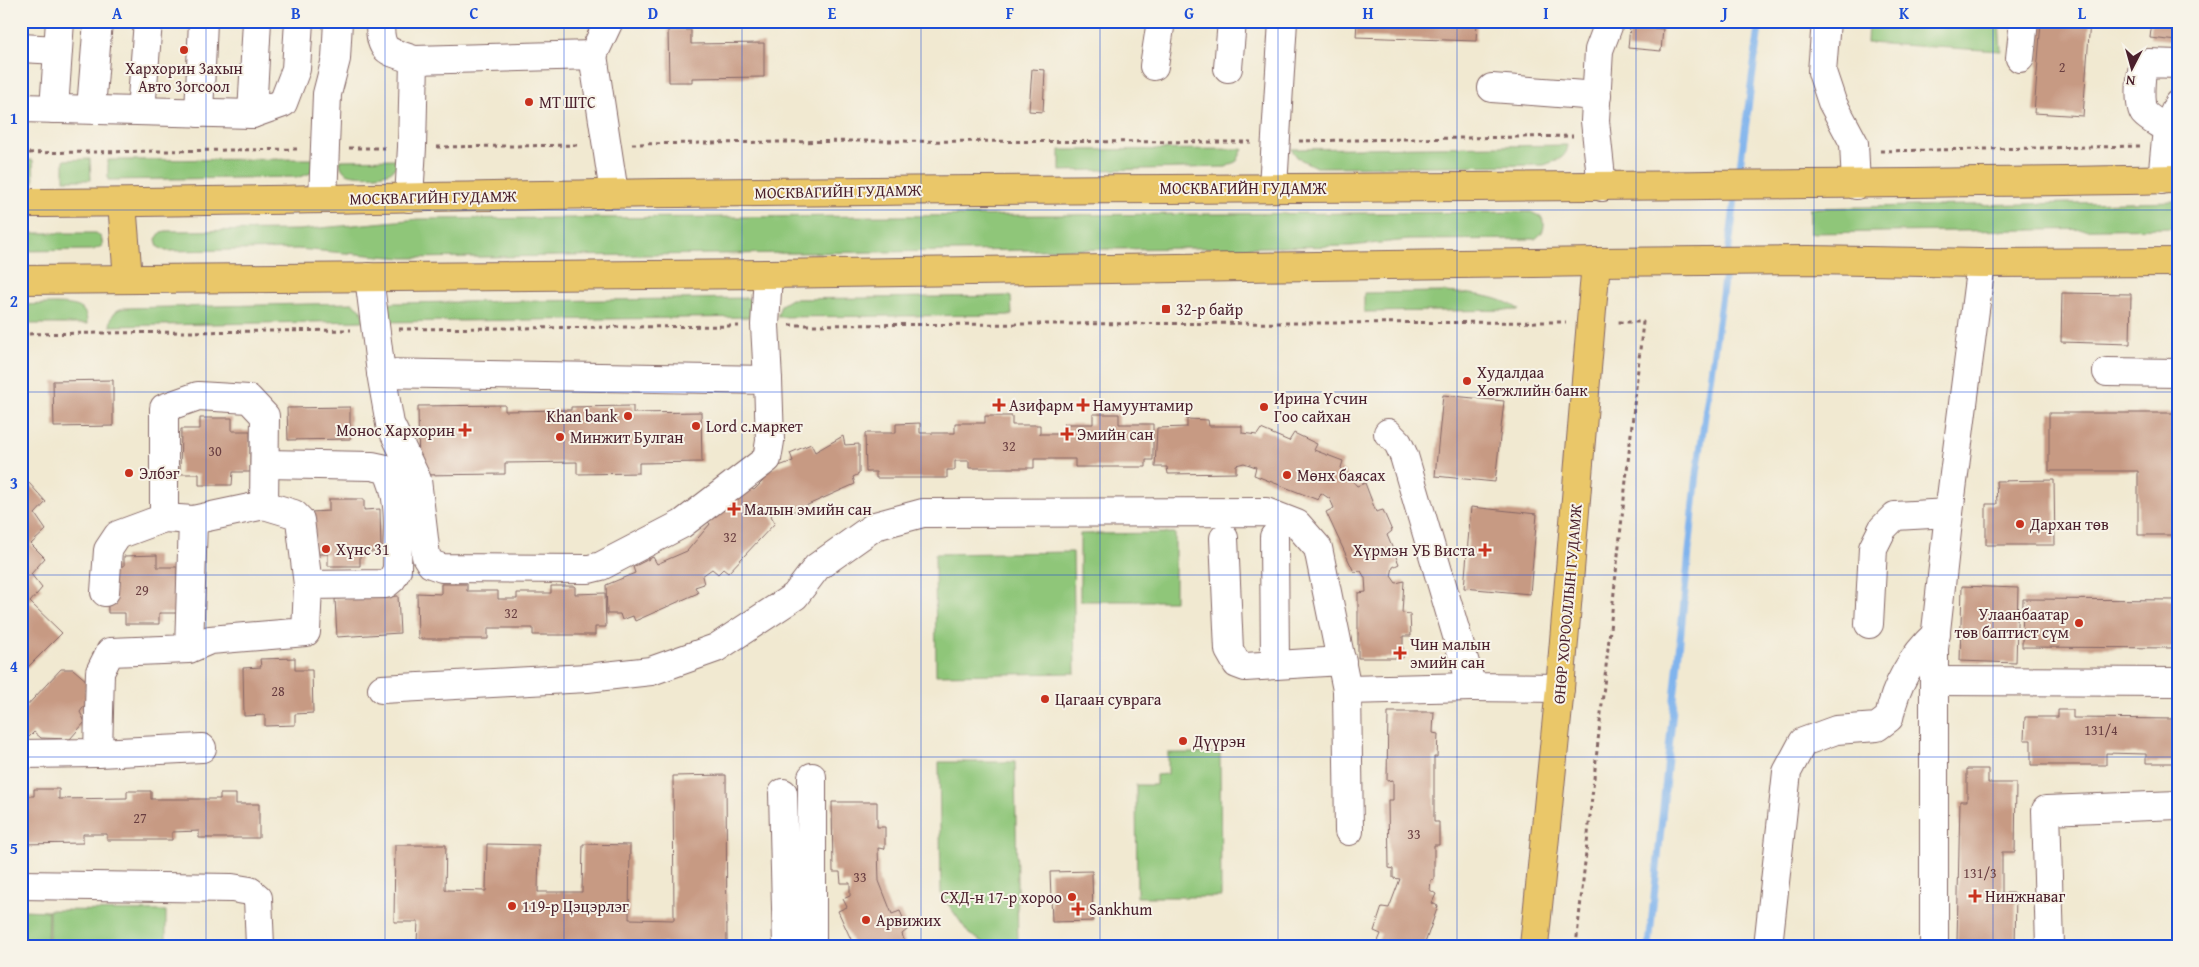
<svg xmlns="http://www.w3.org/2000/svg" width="2199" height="967" font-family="'Gentium Book Plus',serif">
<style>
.green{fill:#8fc679;stroke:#6c7252}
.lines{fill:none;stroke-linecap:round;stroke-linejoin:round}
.stream{stroke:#80b4ed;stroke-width:7}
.building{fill:#c79a83}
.minor-casing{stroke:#846665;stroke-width:30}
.major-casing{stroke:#846665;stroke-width:30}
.highway-casing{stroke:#846665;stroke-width:30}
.path{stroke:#846665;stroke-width:3;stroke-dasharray:4 4;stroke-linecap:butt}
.minor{stroke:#fff;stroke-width:28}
.major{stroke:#eac769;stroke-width:28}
.highway{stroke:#eac769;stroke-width:28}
.grid{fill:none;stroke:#1d4ed8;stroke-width:1;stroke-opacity:0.55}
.poi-dot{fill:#c8321e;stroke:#f7f3e8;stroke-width:2}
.labels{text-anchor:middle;stroke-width:4;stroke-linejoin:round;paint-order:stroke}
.number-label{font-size:14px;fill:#693e41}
.poi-label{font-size:16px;fill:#4a1f2b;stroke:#f7f3e8;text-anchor:start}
.street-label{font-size:16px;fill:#4a1f2b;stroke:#f7f3e8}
.neatline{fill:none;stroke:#1d4ed8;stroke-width:2}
.grid-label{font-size:16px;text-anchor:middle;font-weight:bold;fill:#1d4ed8}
</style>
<rect width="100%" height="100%" fill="#f7f3e8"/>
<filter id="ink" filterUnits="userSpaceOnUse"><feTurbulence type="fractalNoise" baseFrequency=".02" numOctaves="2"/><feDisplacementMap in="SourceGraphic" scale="10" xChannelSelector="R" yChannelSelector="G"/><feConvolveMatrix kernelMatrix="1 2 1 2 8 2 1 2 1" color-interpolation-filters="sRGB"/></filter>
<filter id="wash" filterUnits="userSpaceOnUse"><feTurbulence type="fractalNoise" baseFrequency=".0096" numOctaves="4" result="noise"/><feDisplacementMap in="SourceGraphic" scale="20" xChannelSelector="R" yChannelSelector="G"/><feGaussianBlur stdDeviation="1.12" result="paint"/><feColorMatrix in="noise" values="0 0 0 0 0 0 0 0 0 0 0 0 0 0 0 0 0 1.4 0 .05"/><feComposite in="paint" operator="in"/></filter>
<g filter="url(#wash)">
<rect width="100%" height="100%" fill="#f1e9d1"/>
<!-- green -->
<g class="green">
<polygon points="1868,21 1999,21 2001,51 1867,43"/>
<path d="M1568 145C1567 159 1555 161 1544 165L1316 167 1298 158 1291 149Z"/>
<polygon points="1243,149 1237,161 1226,167 1060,171 1060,150"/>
<polygon points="90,159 91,180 64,180 64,160"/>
<polygon points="314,159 311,173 299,177 108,180 108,160"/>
<path d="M398 159C397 165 395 169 390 172 382 176 350 178 344 171 341 168 340 164 340 160Z"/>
<polygon points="21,160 33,160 34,183 21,183"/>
<polygon points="2178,201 2178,228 1810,233 1810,208"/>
<path d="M1531 212 1543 218C1546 228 1543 233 1535 239L1408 240 1351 246 404 258 298 249 166 251 158 247 156 239 161 232 166 231 298 230 419 219Z"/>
<path d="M21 233H96C101 236 103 240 102 246L93 250 21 251Z"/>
<path d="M1443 292C1470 294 1497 294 1520 310L1364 312V293Z"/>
<polygon points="1011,296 1012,315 777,317 781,305 791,299"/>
<polygon points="747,298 755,302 757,317 379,322 386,305 393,303"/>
<path d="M353 303 361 309 364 321 110 326C111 316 114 310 124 308Z"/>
<path d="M21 305C34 305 73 301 82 309 86 313 87 318 87 324H21Z"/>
<polygon points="1175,533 1175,601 1080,601 1080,534"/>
<polygon points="1073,552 1075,673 936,675 935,554"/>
<polygon points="1168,753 1220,753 1221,897 1137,897 1136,785 1156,785 1156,775 1168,774"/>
<polygon points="939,762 1015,762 1018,946 990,946 969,934 941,894"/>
<polygon points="21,910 48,911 47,946 21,946"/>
<polygon points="49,910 166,911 166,946 49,946"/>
</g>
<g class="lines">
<!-- stream -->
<g class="stream">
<polyline points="1738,181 1760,21"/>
<polyline points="1728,255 1736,191"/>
<polyline points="1649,946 1697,473 1726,266"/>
</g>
</g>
<g id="blocks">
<!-- building -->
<g class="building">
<polygon points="1357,21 1477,21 1476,41 1356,37"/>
<polygon points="2041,21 2090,21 2083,116 2034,113"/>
<polygon points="2152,21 2178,21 2178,41 2150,38"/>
<polygon points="1630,26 1663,29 1661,51 1628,48"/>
<polygon points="668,30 691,30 691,44 764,43 764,77 692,78 692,82 669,82"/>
<polygon points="1032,69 1045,70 1043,112 1029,111"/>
<polygon points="2062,293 2131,294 2130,344 2061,342"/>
<polygon points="113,380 113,426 54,427 53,381"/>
<polygon points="1443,395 1504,401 1495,482 1435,476"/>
<polygon points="505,405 505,411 571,410 571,407 633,406 633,413 701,412 702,462 639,463 639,473 577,474 577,462 505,463 505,474 419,475 418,406"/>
<polygon points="350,407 350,439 288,440 287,408"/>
<polygon points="2049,413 2178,413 2178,535 2138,535 2138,471 2049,471"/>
<polygon points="1093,414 1119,414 1119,424 1153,424 1153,460 1146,460 1146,467 1075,467 1075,459 1034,459 1034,468 969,468 969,461 955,461 955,470 947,470 947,478 876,478 876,472 866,472 865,433 896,433 896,424 920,423 920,433 955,433 955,423 985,423 985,416 1012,416 1012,425 1040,425 1040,434 1067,434 1064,424 1093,424"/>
<polygon points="200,418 232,418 232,431 250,431 250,472 233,472 232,485 199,485 199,474 180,474 181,429 200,429"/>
<polygon points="1187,419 1208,420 1209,426 1242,426 1242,433 1257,435 1261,429 1289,441 1294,433 1317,444 1314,450 1343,461 1341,468 1357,486 1365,483 1376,512 1383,510 1392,531 1387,535 1399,564 1393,567 1391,576 1396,583 1404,581 1402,613 1410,614 1411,636 1403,636 1403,658 1358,658 1358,593 1366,592 1365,578 1361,571 1354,572 1326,512 1334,508 1330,499 1321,493 1318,500 1254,475 1256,467 1244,463 1236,465 1236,473 1168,474 1167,467 1155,467 1157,428 1187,427"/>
<polygon points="843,436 845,445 859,444 859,474 853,477 855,484 792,512 790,507 777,507 771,516 775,523 728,573 723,569 718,574 712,569 702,576 704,584 695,587 698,593 635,621 633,616 622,620 620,614 607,614 606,585 635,573 633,567 653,557 657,564 687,551 710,524 705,518 720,502 726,509 746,486 754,490 763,481 762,472 793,461 790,453 811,444 815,452"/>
<polygon points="21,474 46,502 35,514 46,530 31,544 45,558 31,574 42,588 30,602 62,633 21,674"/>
<polygon points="2054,480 2055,545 1986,545 1986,504 1997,504 1996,481"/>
<polygon points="329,499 364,499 364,510 380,509 381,552 360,552 360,566 328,566 328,554 312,554 311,512 329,511"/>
<polygon points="1471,507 1537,514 1530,594 1464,588"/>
<polygon points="157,555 157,567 177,567 177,613 159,613 159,624 125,624 125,613 108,613 107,566 124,566 124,556"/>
<polygon points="441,584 467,584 467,591 498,591 498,599 517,599 517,593 551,593 551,586 575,586 575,594 605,593 606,627 595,627 595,635 533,635 533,628 488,628 488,639 418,639 417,593 441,594"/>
<polygon points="1962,586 2018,588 2016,663 1960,661"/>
<polygon points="398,596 400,633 337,637 335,599"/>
<polygon points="2023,599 2178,600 2178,648 2022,647"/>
<polygon points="295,658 295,670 312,670 313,713 295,714 295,725 265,726 265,715 244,716 243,668 261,667 260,659"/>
<polygon points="61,669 73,669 88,682 85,689 88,701 80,712 85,722 70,739 41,738 34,732 23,743 21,712"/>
<polygon points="2058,710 2073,710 2073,718 2178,719 2178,763 2146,763 2146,754 2106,753 2106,765 2031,765 2031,740 2024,740 2025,717 2058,717"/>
<polygon points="1388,712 1434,712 1433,733 1438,734 1437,757 1434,757 1434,822 1439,822 1439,845 1434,845 1434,879 1431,880 1430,890 1436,894 1432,903 1438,906 1424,946 1376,946 1381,934 1374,931 1382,907 1389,908 1400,879 1393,878 1393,869 1389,868 1388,800 1393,800 1393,780 1387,781"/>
<polygon points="1967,769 1988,769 1988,783 2016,783 2015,852 2002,852 2002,893 2016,893 2015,946 1966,946 1966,941 1957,941 1960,801 1967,801"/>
<polygon points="726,775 727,944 417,942 418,922 394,922 395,845 446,845 445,890 486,891 487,844 539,845 538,892 582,892 583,844 630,845 629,919 674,920 673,776"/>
<polygon points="34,789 59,789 59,799 127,798 127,791 151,791 151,799 220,799 220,794 236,794 236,804 259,804 259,838 199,838 199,831 172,832 172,840 107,840 107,834 83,834 83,843 21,844 21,796 34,796"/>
<polygon points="832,802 877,802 877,827 885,827 885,849 878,848 879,881 892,914 900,911 908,929 902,934 906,946 854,946 838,911 847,907 843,899 850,896 850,883 841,883 840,872 833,872"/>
<polygon points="1092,871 1093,921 1052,922 1050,872"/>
</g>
</g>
</g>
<g filter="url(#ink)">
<use href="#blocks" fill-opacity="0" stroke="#846665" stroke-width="1"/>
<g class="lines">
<!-- minor casing -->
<g class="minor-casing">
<g id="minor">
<path d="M380 21C380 54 387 50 414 60"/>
<polyline points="1826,21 1822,72 1832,102 1854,143 1856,185"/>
<polyline points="21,48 58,50"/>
<polyline points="593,55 609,21"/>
<polyline points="2020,58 2024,21"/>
<polyline points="1154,66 1161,21"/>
<polyline points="1228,68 1232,21"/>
<polyline points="1492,88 1597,96"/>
<polyline points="21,108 252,114 283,103 296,69 299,21"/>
<polyline points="54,109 60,21"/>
<polyline points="91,109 98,21"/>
<polyline points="141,111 148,21"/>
<polyline points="199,113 203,21"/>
<polyline points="252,114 257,21"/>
<path d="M2167 129C2160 124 2149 119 2144 113 2138 105 2141 75 2143 66L2148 63 2178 64"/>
<polyline points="2162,180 2167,129 2178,104"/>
<polyline points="1273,187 1283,21"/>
<polyline points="1602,187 1595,121 1599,50 1610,21"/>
<polyline points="409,198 412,147 414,60 593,55 614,193"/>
<polyline points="323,199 327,94 336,59 338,21"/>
<polyline points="369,277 381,373 768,380 765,325 768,274"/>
<polyline points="2107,372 2178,373"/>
<polyline points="381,373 390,424 417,480 426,556 431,564 442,568 589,569 601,566 682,524 767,459 770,441 768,380"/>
<polyline points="1388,433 1398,443 1404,456 1472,687 1560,688"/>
<path d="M265 464 372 466 386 469C403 498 397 538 397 570L392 579 386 584 308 585"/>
<polyline points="193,520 164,518 164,408 198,396 249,399 265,416 264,505"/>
<polyline points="1274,537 1275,665"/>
<polyline points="1224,538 1229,650 1237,664 1245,667 1342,661"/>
<polyline points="105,592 108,550 118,535 164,518"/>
<polyline points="1869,624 1873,548 1883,528 1895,516 1949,513"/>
<polyline points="1935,681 2178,682"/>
<polyline points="382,689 587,678 651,671 716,648 795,596 817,567 875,526 923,513 1266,512 1297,524 1318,548 1347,690 1472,687"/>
<polyline points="1347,690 1349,831"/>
<polyline points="98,753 202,748"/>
<polyline points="21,754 98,753 100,672 110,652 189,649 210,640 306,632 308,585 300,520 294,514 264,505 193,520 189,649"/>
<polyline points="812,777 812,946"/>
<polyline points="783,793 787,946"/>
<polyline points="21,885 232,888 250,891 258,898 260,946"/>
<path d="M1768 946 1787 772 1803 742 1836 730 1877 727 1889 718C1895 686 1912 656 1936 634"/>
<polyline points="1934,946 1934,649 1949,513 1981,263"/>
<polyline points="2050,946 2046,810 2178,805"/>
</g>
</g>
<!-- major casing -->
<g class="major-casing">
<polyline id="major" points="1534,946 1560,688 1596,262"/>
</g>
<!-- highway casing -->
<g class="highway-casing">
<g id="highway">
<path d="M21 203C267 202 512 194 758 192 1231 187 1705 188 2178 179"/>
<polyline points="122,203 128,279"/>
<polyline points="21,280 768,274 1596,262 1809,260 1981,263 2178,262"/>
</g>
</g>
<!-- path -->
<g class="path">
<polyline points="1299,141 1573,136"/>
<polyline points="632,144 856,141 1251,142"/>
<polyline points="437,147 581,145"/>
<polyline points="349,148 388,148"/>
<polyline points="1880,151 2141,146"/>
<polyline points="21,153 301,149"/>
<polyline points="789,325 1566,322"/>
<polyline points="399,329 741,326"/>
<polyline points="21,334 351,330"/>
<polyline points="1576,946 1643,322 1617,322"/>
</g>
<!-- minor -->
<use href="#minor" class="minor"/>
<!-- major -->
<use href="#major" class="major"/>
<!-- highway -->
<use href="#highway" class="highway"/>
</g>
</g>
<!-- grid -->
<path class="grid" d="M206 21V946M385 21V946M564 21V946M742 21V946M921 21V946M1100 21V946M1278 21V946M1457 21V946M1636 21V946M1814 21V946M1993 21V946M21 210H2178M21 392H2178M21 575H2178M21 757H2178"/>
<!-- markers -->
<g class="poi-dot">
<circle cx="184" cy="50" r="5"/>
<circle cx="529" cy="102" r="5"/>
<rect x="1161" y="304" width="10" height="10" rx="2.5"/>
<circle cx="1467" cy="381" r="5"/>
<path d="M996.5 397.5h5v5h5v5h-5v5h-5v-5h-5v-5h5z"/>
<path d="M1080.5 397.5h5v5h5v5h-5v5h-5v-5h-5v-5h5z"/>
<circle cx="1264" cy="407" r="5"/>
<circle cx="628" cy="416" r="5"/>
<circle cx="696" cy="426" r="5"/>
<path d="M462.5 422.5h5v5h5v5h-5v5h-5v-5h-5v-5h5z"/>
<path d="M1064.5 426.5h5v5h5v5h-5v5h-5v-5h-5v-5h5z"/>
<circle cx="560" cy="437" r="5"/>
<circle cx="129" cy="473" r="5"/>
<circle cx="1287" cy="475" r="5"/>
<path d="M731.5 501.5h5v5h5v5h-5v5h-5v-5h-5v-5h5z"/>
<circle cx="2020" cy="524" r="5"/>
<circle cx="326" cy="549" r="5"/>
<path d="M1482.5 542.5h5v5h5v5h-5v5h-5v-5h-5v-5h5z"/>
<circle cx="2079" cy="623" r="5"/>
<path d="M1397.5 645.5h5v5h5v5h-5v5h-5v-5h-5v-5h5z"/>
<circle cx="1045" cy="699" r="5"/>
<circle cx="1183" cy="741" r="5"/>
<path d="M1972.5 888.5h5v5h5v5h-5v5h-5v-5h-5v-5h5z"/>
<circle cx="1072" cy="897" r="5"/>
<circle cx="512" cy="906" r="5"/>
<path d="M1075.5 901.5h5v5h5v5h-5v5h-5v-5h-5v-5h5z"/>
<circle cx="866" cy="920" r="5"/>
</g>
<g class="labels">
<!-- number labels -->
<g class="number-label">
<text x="2062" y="72">2</text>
<text x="1009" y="451">32</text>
<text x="215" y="456">30</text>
<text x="730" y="542">32</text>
<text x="142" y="595">29</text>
<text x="511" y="618">32</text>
<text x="278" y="696">28</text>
<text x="2101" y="735">131/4</text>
<text x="140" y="823">27</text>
<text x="1414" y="839">33</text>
<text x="1980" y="878">131/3</text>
<text x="860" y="882">33</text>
</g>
<!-- poi labels -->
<g class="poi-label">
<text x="184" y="74" text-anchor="middle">Хархорин 3ахын<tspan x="184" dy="18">Авто 3огсоол</tspan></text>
<text x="539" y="108">MT ШТС</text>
<text x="1176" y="315">32-р байр</text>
<text x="1477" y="378">Худалдаа<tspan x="1477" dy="18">Хөгжлийн банк</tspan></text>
<text x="1274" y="404">Ирина Үсчин<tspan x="1274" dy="18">Гоо сайхан</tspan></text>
<text x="1009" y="411">Азифарм</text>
<text x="1093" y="411">Намуунтамир</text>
<text x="618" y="422" text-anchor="end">Khan bank</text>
<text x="706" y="432">Lord с.маркет</text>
<text x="455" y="436" text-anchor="end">Монос Хархорин</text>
<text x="1077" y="440">Эмийн сан</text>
<text x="570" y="443">Минжит Булган</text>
<text x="139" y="479">Элбэг</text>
<text x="1297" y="481">Мөнх баясах</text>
<text x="744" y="515">Малын эмийн сан</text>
<text x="2030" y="530">Дархан төв</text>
<text x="336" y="555">Хүнс 31</text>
<text x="1475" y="556" text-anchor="end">Хүрмэн УБ Виста</text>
<text x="2069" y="620" text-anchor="end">Улаанбаатар<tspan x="2069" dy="18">төв баптист сүм</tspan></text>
<text x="1410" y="650">Чин малын<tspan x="1410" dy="18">эмийн сан</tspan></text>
<text x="1055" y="705">Цагаан суврага</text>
<text x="1193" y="747">Дүүрэн</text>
<text x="1985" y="902">Нинжнаваг</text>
<text x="1062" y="903" text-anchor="end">СХД-н 17-р хороо</text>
<text x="522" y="912">119-р Цэцэрлэг</text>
<text x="1089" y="915">Sankhum</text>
<text x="876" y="926">Арвижих</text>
</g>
<!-- street labels -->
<g class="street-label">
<text x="1243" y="194">МОСКВАГИЙН ГУДАМЖ</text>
<text transform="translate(838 191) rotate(-1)" y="6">МОСКВАГИЙН ГУДАМЖ</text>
<text transform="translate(433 197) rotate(-1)" y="6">МОСКВАГИЙН ГУДАМЖ</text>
<text transform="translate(1567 604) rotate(-85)" y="6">ӨНӨР ХОРООЛЛЫН ГУДАМЖ</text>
</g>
</g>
<!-- margin -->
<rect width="2199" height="967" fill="none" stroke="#f7f3e8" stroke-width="55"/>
<!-- north arrow -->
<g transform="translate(2132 68) rotate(186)" stroke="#f7f3e8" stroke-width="4" paint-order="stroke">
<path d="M0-4L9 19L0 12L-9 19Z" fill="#4a1f2b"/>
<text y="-8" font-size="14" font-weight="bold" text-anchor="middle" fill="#4a1f2b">N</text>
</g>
<rect x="28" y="28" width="2144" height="912" class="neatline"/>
<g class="grid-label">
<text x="117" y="19">A</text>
<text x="296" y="19">B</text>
<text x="474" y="19">C</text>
<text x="653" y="19">D</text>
<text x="832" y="19">E</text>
<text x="1010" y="19">F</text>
<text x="1189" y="19">G</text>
<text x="1368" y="19">H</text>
<text x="1546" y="19">I</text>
<text x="1725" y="19">J</text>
<text x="1904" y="19">K</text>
<text x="2082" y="19">L</text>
<text x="14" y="124">1</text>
<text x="14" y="307">2</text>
<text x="14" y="489">3</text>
<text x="14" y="672">4</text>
<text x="14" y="854">5</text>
</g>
</svg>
